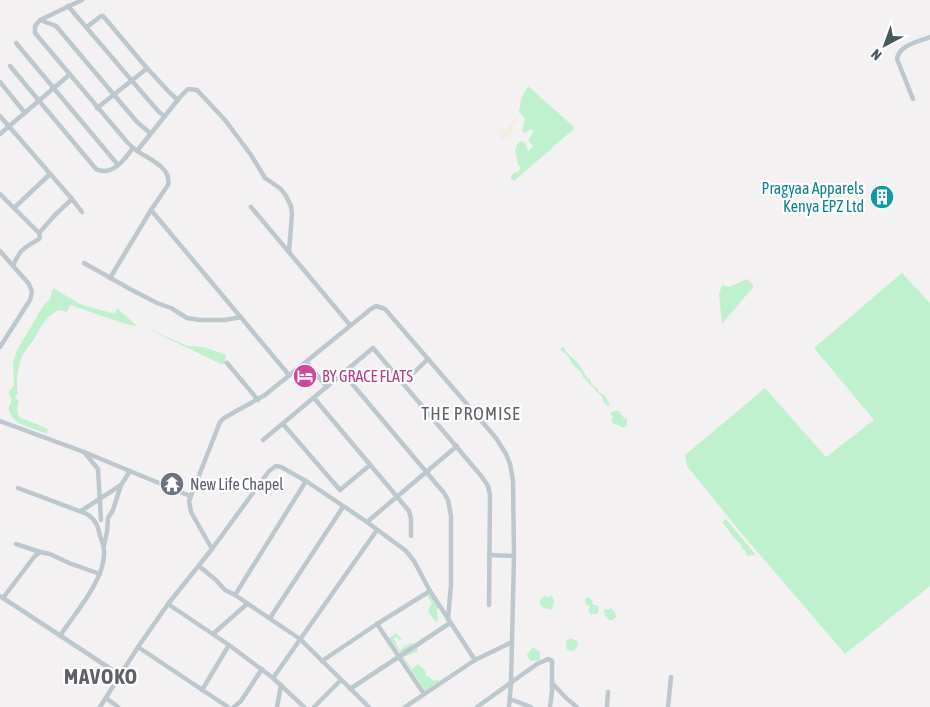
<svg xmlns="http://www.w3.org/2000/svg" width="930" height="707" font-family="'Asap Condensed',sans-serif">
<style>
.green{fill:#c0f1ce}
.sand{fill:#f4ede3}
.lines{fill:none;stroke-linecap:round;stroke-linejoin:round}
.minor{stroke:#bdc7ce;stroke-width:4.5}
.labels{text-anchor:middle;stroke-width:4.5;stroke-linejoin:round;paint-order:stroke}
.culture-label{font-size:16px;fill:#0d838f;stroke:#fff;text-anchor:end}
.hotel-label{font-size:16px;fill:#b23c85;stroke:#fff;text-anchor:start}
.worship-label{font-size:16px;fill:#5b616d;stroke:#fff;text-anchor:start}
.neighbourhood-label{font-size:18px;letter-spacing:1px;fill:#5e6266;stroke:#fff}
.district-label{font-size:21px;font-weight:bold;letter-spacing:1px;fill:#5e6266;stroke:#fff}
</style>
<rect width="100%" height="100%" fill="#f4f1f2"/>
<!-- green -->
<g class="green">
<polygon points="528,86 575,128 514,181 511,179 511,176 514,173 518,172 521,168 518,165 515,150 518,143 522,141 525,143 528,151 533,147 531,143 528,141 530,138 534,130 529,130 525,133 522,131 525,118 519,112 521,99"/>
<polygon points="902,273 930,303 930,586 845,654 742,534 687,466 685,455 765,388 826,457 874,420 814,348"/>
<polygon points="747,279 754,286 722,324 719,294 722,285 729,287"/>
<path d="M53 288 80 304 115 314 117 308 137 326 125 324 70 305 67 312 58 310C46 318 42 324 36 336 31 344 24 351 21 359 17 369 16 384 18 394L15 397 19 402 17 409 19 417 48 429 47 434 18 423 12 417 8 408C12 402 12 398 8 392L14 386 13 363 17 350 43 306 50 299Z"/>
<polygon points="146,328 188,346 204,347 226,355 225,364 221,364"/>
<polygon points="562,347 564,347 566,352 579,364 588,379 591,379 590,380 592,385 598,389 598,391 605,396 610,405 608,406 603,402 603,398 583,377 582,373 573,365 568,356 565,353 561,351 560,349"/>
<polygon points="614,411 619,411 624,418 627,419 627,424 624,428 613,423 611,420 613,417 610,413"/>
<polygon points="726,519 755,554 753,555 747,556 745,550 742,549 741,544 736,540 722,522"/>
<polygon points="428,594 434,599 439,608 437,609 438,622 435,621 428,612 429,608 432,603 427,596"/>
<polygon points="545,594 547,597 552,596 554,601 552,610 544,608 540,605 540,600 545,596"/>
<polygon points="586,597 589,598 593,601 592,604 598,606 599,610 597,614 591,614 588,611 590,606 586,605 585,600"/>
<polygon points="611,608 615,612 616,617 613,620 609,620 605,615 604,609 608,610"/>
<polygon points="396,633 402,639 400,640 396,637 393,639 396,642 396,644 400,650 405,646 412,643 414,645 401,654 389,638"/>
<polygon points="571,638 574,640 577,640 578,645 574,651 567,650 566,646 567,640"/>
<polygon points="417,647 418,651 404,657 412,669 418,664 426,672 425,674 434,681 438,679 439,681 425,691 403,657"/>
<polygon points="533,647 540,652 540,659 537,661 535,660 531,661 528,658 527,654"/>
</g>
<!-- sand -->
<path class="sand" d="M517 116V119L520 121C514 121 515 123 512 127L514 131 512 133H510L511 137 508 139 502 140 499 132H501L503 129H507L508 126 511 125 513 119Z"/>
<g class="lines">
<!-- minor -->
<g class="minor">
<path d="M82 0 40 20 35 26V33L127 142C130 145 133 148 136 150 148 159 172 167 168 185L151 210 289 375"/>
<polyline points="68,6 145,96 159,112 164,116"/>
<polyline points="40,20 56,26 137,122 150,133"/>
<polyline points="87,27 101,16 103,16 146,67 145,70 97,108"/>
<polyline points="16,43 118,165"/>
<path d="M10 66 96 169C112 177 125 159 133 148"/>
<polyline points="146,67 170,93 178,100"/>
<polyline points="0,82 25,113"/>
<path d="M913 99 897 59C899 45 918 42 930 37"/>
<path d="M0 116 72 199 55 215 39 233 40 237 39 239C24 248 20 249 13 266"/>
<polyline points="0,134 69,75"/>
<polyline points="137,151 180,97 188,89 197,90 225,120 251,155 265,178 281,189 286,196 291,206 292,214 289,252"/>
<polyline points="0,194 39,233"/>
<polyline points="72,199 82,212"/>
<polyline points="251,207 350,325"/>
<polyline points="14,208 50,174"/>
<polyline points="0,251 29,284 32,292 30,300 0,347"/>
<polyline points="84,263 130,289 157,303 171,308 187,318 200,320 225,320 241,317"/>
<polyline points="110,278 151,210"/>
<polyline points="306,362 327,387"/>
<polyline points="227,363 258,400"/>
<polyline points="343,373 444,493 448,500 451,516 451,585 448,619"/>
<polyline points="403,383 428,359"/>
<polyline points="314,398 409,511 411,519 411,536"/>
<polyline points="0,421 84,452 190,496"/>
<polyline points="283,424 340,490 370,465"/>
<polyline points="263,440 373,348 482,477 488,486 490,495 489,605"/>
<polyline points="84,452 98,469 101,520"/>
<path d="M18 488 87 514C96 520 98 526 100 536 102 541 104 546 104 551 106 579 74 614 60 636"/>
<polyline points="81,511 121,485 130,471"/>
<polyline points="367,522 457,446"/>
<polyline points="16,544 40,552"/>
<polyline points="104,545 107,532 108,518 113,510 121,485"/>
<polyline points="212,549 269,471 276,466 281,467 306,481 367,522 406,551 414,561 430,591 475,660"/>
<polyline points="489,555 514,556"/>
<polyline points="199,566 216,580 225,590 235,595 300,639 369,707"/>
<polyline points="235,595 306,481"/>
<polyline points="0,596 120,675"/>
<polyline points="3,598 34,557 40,552 50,554 69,563 100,574"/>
<polyline points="168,604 229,645 273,678 304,707"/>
<polyline points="270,618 343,507"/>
<polyline points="377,624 430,591"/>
<polyline points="213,634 247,604"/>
<polyline points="138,647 228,707"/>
<polyline points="322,661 377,624 424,694"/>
<polyline points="273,678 377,530"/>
<polyline points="552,683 566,698 577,707"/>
<polyline points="350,689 450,623"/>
<polyline points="202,690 229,645"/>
<polyline points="106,698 118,707"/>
<polyline points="510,699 531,707"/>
<polyline points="100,707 138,647 168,604 212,549 191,512 189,501 220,422 224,418 265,395 371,309 376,306 385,309 496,438 506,454 510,464 513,481 514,556 511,683 509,707"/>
<polyline points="234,707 241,701 262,669"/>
<polyline points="277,707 281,685"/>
<polyline points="314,707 341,680"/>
<polyline points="405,707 475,660 512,642"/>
<polyline points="477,707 537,664 548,659 552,661 552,692 550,707"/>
<polyline points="607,707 608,692"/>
<polyline points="668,707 671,677"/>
</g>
</g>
<!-- icons -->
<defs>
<g id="building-disc" transform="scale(1.25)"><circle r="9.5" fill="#0f9aa8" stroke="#fff"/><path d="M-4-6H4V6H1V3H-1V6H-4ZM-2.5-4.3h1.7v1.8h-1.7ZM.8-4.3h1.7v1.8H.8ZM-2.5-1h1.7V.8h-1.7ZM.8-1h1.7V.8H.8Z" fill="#fff"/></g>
<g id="hotel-disc" transform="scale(1.25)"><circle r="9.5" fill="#d1479c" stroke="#fff"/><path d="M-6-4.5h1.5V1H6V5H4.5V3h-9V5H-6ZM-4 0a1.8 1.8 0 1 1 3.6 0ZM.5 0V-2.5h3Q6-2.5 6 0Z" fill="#fff"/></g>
<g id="temple-disc" transform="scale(1.25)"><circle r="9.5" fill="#6b7280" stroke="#fff"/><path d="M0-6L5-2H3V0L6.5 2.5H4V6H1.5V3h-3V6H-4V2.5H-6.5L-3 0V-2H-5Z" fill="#fff"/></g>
</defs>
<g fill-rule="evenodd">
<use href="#building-disc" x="882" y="197"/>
<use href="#hotel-disc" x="305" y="376"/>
<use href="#temple-disc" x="172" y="484"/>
</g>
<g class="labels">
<!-- culture labels -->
<g class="culture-label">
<text x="864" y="194">Pragyaa Apparels<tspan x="864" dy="18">Kenya EPZ Ltd</tspan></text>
</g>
<!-- hotel labels -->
<g class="hotel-label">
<text x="322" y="382">BY GRACE FLATS</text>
</g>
<!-- worship labels -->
<g class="worship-label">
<text x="190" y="490">New Life Chapel</text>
</g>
<!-- neighbourhood labels -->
<g class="neighbourhood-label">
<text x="471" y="420">THE PROMISE</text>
</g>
<!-- district labels -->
<g class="district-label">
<text x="101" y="684">MAVOKO</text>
</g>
</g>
<!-- north arrow -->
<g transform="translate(885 45) rotate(221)" stroke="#ffffff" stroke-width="4" paint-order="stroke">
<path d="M0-4L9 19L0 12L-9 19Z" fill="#49575f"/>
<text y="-8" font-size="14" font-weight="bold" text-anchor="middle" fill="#49575f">N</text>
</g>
</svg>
